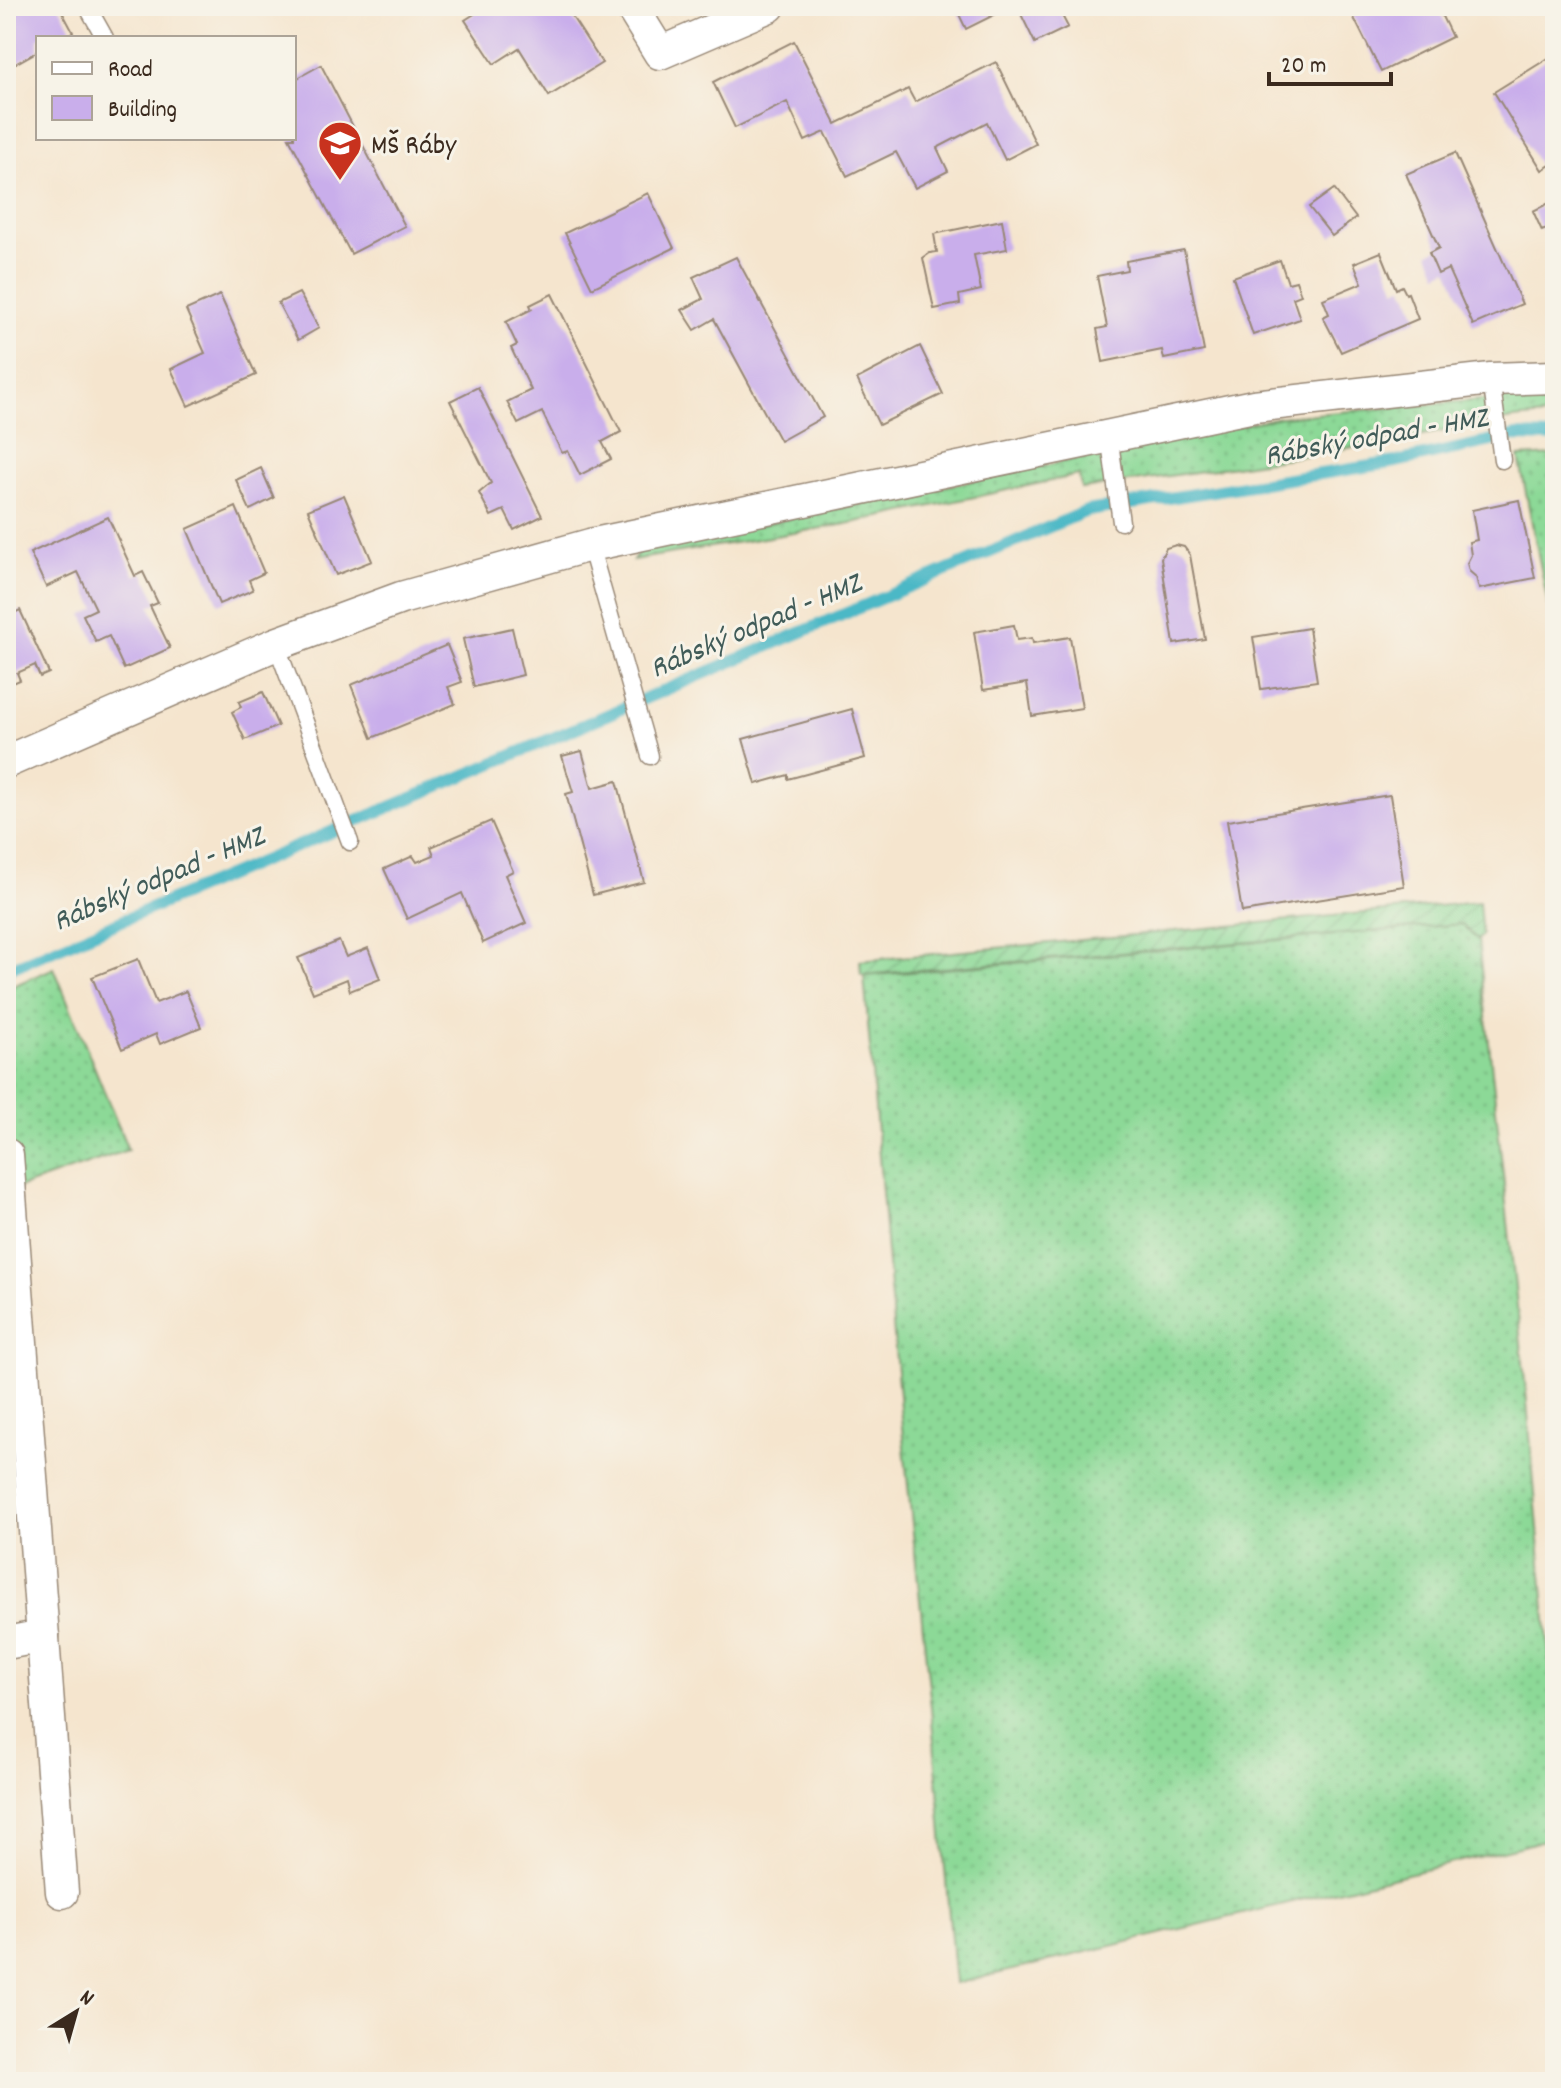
<svg xmlns="http://www.w3.org/2000/svg" width="1561" height="2088" font-family="Dekko,sans-serif">
<style>
.grass{fill:url(#grass-dots);stroke:#64825a;stroke-width:2}
.garden{fill:url(#garden-furrows);stroke:#64825a;stroke-width:2}
.lines{fill:none;stroke-linecap:round;stroke-linejoin:round}
.stream{stroke:#4bb8c6;stroke-width:12}
.building{fill:#c9aeeb}
.lane-casing{stroke:#988876;stroke-width:19}
.street-casing{stroke:#988876;stroke-width:35}
.lane{stroke:#fff;stroke-width:16}
.street{stroke:#fff;stroke-width:32}
.labels{text-anchor:middle;stroke-width:6;stroke-linejoin:round;paint-order:stroke}
.poi-label{font-size:28px;fill:#3b2a1e;stroke:#f7f3e8;text-anchor:start}
.water-label{font-size:30px;font-style:italic;fill:#415c59;stroke:#f7f3e8}
</style>
<defs>
<pattern id="grass-dots" width="8" height="8" patternUnits="userSpaceOnUse" patternTransform="scale(2)"><rect width="8" height="8" fill="#8cd997"/><path d="M2 2h.1M6 6h.1" fill="none" stroke="#7aba82" stroke-width="1.8" stroke-linecap="round"/></pattern>
<pattern id="garden-furrows" width="10" height="10" patternUnits="userSpaceOnUse" patternTransform="scale(2)"><rect width="10" height="10" fill="#8cd997"/><path d="M-1 1l2-2M0 10L10 0M9 11l2-2" fill="none" stroke="#7aba82"/></pattern>
</defs>
<rect width="100%" height="100%" fill="#f7f3e8"/>
<filter id="ink" filterUnits="userSpaceOnUse"><feTurbulence type="fractalNoise" baseFrequency=".0125" numOctaves="2"/><feDisplacementMap in="SourceGraphic" scale="16" xChannelSelector="R" yChannelSelector="G"/><feConvolveMatrix kernelMatrix="1 2 1 2 8 2 1 2 1" color-interpolation-filters="sRGB"/></filter>
<filter id="wash" filterUnits="userSpaceOnUse"><feTurbulence type="fractalNoise" baseFrequency=".006" numOctaves="4" result="noise"/><feDisplacementMap in="SourceGraphic" scale="32" xChannelSelector="R" yChannelSelector="G"/><feGaussianBlur stdDeviation="1.8" result="paint"/><feColorMatrix in="noise" values="0 0 0 0 0 0 0 0 0 0 0 0 0 0 0 0 0 1.4 0 .05"/><feComposite in="paint" operator="in"/></filter>
<g filter="url(#wash)">
<rect width="100%" height="100%" fill="#f5e5ce"/>
<!-- grass -->
<g class="grass">
<polygon points="1555,394 1555,415 1513,419 1302,456 1081,489 1079,475 846,524 633,560 639,550 1280,417"/>
<polygon points="1555,455 1555,640 1519,457"/>
<polygon points="1461,924 1478,940 1526,1391 1555,1723 1555,1838 955,1984 930,1697 900,1408 864,976"/>
<polygon points="54,968 128,1150 6,1192 6,989"/>
</g>
<!-- garden -->
<polygon class="garden" points="1479,902 1482,935 1478,940 1461,924 861,975 860,961"/>
<g class="lines">
<!-- stream -->
<polyline class="stream" points="6,970 1087,511 1396,462 1515,436 1555,437"/>
</g>
<g id="blocks">
<!-- building -->
<g class="building">
<polygon points="6,6 59,6 73,32 62,38 38,38 38,51 6,69"/>
<polygon points="487,6 515,6 517,9 521,6 565,6 602,63 549,96 519,48 494,64 465,20"/>
<polygon points="955,6 1012,6 966,29"/>
<polygon points="1017,6 1057,6 1068,27 1035,43"/>
<polygon points="1348,6 1437,6 1452,37 1381,72"/>
<polygon points="794,41 836,124 908,89 915,102 996,62 1036,144 1005,160 987,122 937,148 948,171 915,188 896,152 847,176 825,132 805,141 787,102 735,128 713,82"/>
<polygon points="1555,54 1555,162 1542,170 1494,92"/>
<polygon points="321,65 405,226 351,254 289,138 294,138 294,80"/>
<polygon points="1455,153 1522,304 1473,325 1448,269 1438,274 1429,253 1439,248 1406,174"/>
<polygon points="1334,189 1356,218 1332,236 1309,207"/>
<polygon points="648,193 674,248 592,288 565,233"/>
<polygon points="1555,200 1555,225 1542,231 1533,211"/>
<polygon points="1002,220 1007,249 974,255 981,290 959,295 960,304 934,309 923,258 930,253 937,252 934,234"/>
<polygon points="1184,250 1204,351 1164,359 1162,350 1103,362 1097,329 1107,327 1097,276 1127,270 1126,261"/>
<polygon points="1381,252 1396,289 1402,286 1406,294 1408,293 1418,319 1341,352 1323,317 1329,314 1323,299 1362,283 1354,263"/>
<polygon points="736,257 823,417 780,441 714,319 695,330 682,310 703,299 693,277"/>
<polygon points="1280,260 1288,283 1296,281 1301,295 1293,298 1300,319 1253,335 1233,277"/>
<polygon points="299,293 319,328 298,340 278,303"/>
<polygon points="552,294 621,432 602,442 611,459 580,475 568,451 562,453 542,412 518,424 507,402 531,390 511,348 517,345 506,322 532,309 530,305"/>
<polygon points="220,295 256,375 188,406 171,369 205,353 186,310"/>
<polygon points="920,346 943,394 879,425 857,379"/>
<polygon points="478,387 542,516 514,530 504,510 491,516 479,493 491,483 450,401"/>
<polygon points="261,468 274,498 250,510 236,480"/>
<polygon points="344,495 372,561 336,575 308,510"/>
<polygon points="1519,500 1535,578 1479,589 1476,577 1469,571 1467,563 1471,555 1469,542 1477,540 1472,510"/>
<polygon points="236,507 264,573 249,580 253,590 219,604 187,529"/>
<polygon points="108,517 135,576 143,572 158,603 150,606 170,648 124,669 109,636 96,642 83,615 96,609 78,572 46,587 30,553"/>
<polygon points="1176,545 1184,547 1190,555 1205,639 1174,644 1161,558 1166,548"/>
<polygon points="20,610 49,673 40,677 35,665 17,673 20,680 6,686 6,617"/>
<polygon points="1014,625 1017,640 1032,638 1033,643 1070,637 1082,708 1032,716 1027,683 983,690 974,632"/>
<polygon points="512,628 523,675 474,687 463,639"/>
<polygon points="1309,628 1317,681 1261,689 1253,637"/>
<polygon points="447,645 462,682 448,687 455,704 372,738 351,685"/>
<polygon points="263,692 278,726 245,740 232,712 241,707 239,702"/>
<polygon points="852,709 865,758 788,779 788,775 756,784 743,739"/>
<polygon points="582,751 592,788 617,781 644,882 593,895 566,794 573,792 562,756"/>
<polygon points="1390,795 1404,886 1242,912 1227,821"/>
<polygon points="491,821 513,871 505,875 526,923 483,943 462,893 407,919 384,869 413,856 417,862 434,855 431,847"/>
<polygon points="339,941 346,957 368,948 380,979 350,991 347,979 313,993 298,958"/>
<polygon points="138,959 156,1003 186,991 201,1027 160,1044 156,1034 122,1049 92,977"/>
</g>
</g>
</g>
<g filter="url(#ink)">
<use href="#blocks" fill-opacity="0" stroke="#988876" stroke-width="2"/>
<g class="lines">
<!-- lane casing -->
<g class="lane-casing">
<g id="lane">
<polyline points="87,6 105,38"/>
<polyline points="1491,379 1502,460"/>
<polyline points="1109,435 1121,522"/>
<polyline points="590,545 650,756"/>
<polyline points="276,644 350,842"/>
</g>
</g>
<!-- street casing -->
<g class="street-casing">
<g id="street">
<polyline points="631,6 660,53 769,6"/>
<polyline points="6,762 276,644 401,598 590,545 1254,406 1491,379 1555,377"/>
<polyline points="7,1155 62,1892"/>
<polyline points="6,1643 43,1636"/>
</g>
</g>
<!-- lane -->
<use href="#lane" class="lane"/>
<!-- street -->
<use href="#street" class="street"/>
</g>
</g>
<!-- icons -->
<defs>
<g id="school-pin" transform="scale(2.3)"><path d="M0 17L-7.5 6A9.5 9.5 0 1 1 7.5 6Z" fill="#c8321e" stroke="#f7f3e8"/><path d="M0-5L7-2L0 1L-7-2ZM-4 1L0 2.5L4 1V4Q0 6-4 4Z" fill="#fff"/></g>
</defs>
<g fill-rule="evenodd">
<use href="#school-pin" x="340" y="143"/>
</g>
<g class="labels">
<!-- poi labels -->
<g class="poi-label">
<text x="371" y="153">MŠ Ráby</text>
</g>
<!-- water labels -->
<g class="water-label">
<text transform="translate(1376 435) rotate(-10)" y="10">Rábský odpad - HMZ</text>
<text transform="translate(755 624) rotate(-23)" y="10">Rábský odpad - HMZ</text>
<text transform="translate(158 877) rotate(-23)" y="10">Rábský odpad - HMZ</text>
</g>
</g>
<!-- margin -->
<rect width="1561" height="2088" fill="none" stroke="#f7f3e8" stroke-width="32"/>
<!-- legend -->
<rect x="36" y="36" width="260" height="104" fill="#f7f3e8" stroke="#aca397" stroke-width="2"/>
<rect x="52" y="62" width="40" height="12" fill="#ffffff" stroke="#aca397" stroke-width="2"/>
<text x="108" y="76" font-size="24" fill="#3b2a1e">Road</text>
<rect x="52" y="96" width="40" height="24" fill="#c9aeeb" stroke="#aca397" stroke-width="2"/>
<text x="108" y="116" font-size="24" fill="#3b2a1e">Building</text>
<!-- north arrow -->
<g transform="translate(76 2012) rotate(37)" stroke="#f7f3e8" stroke-width="6" paint-order="stroke">
<path d="M0-6L14 30L0 20L-14 30Z" fill="#3b2a1e"/>
<text y="-12" font-size="22" font-weight="bold" text-anchor="middle" fill="#3b2a1e">N</text>
</g>
<!-- scale -->
<path d="M1269 72v12h122v-12" fill="none" stroke="#3b2a1e" stroke-width="4"/>
<text x="1281" y="72" font-size="24" fill="#3b2a1e" stroke="#f7f3e8" stroke-width="6" paint-order="stroke">20 m</text>
</svg>
